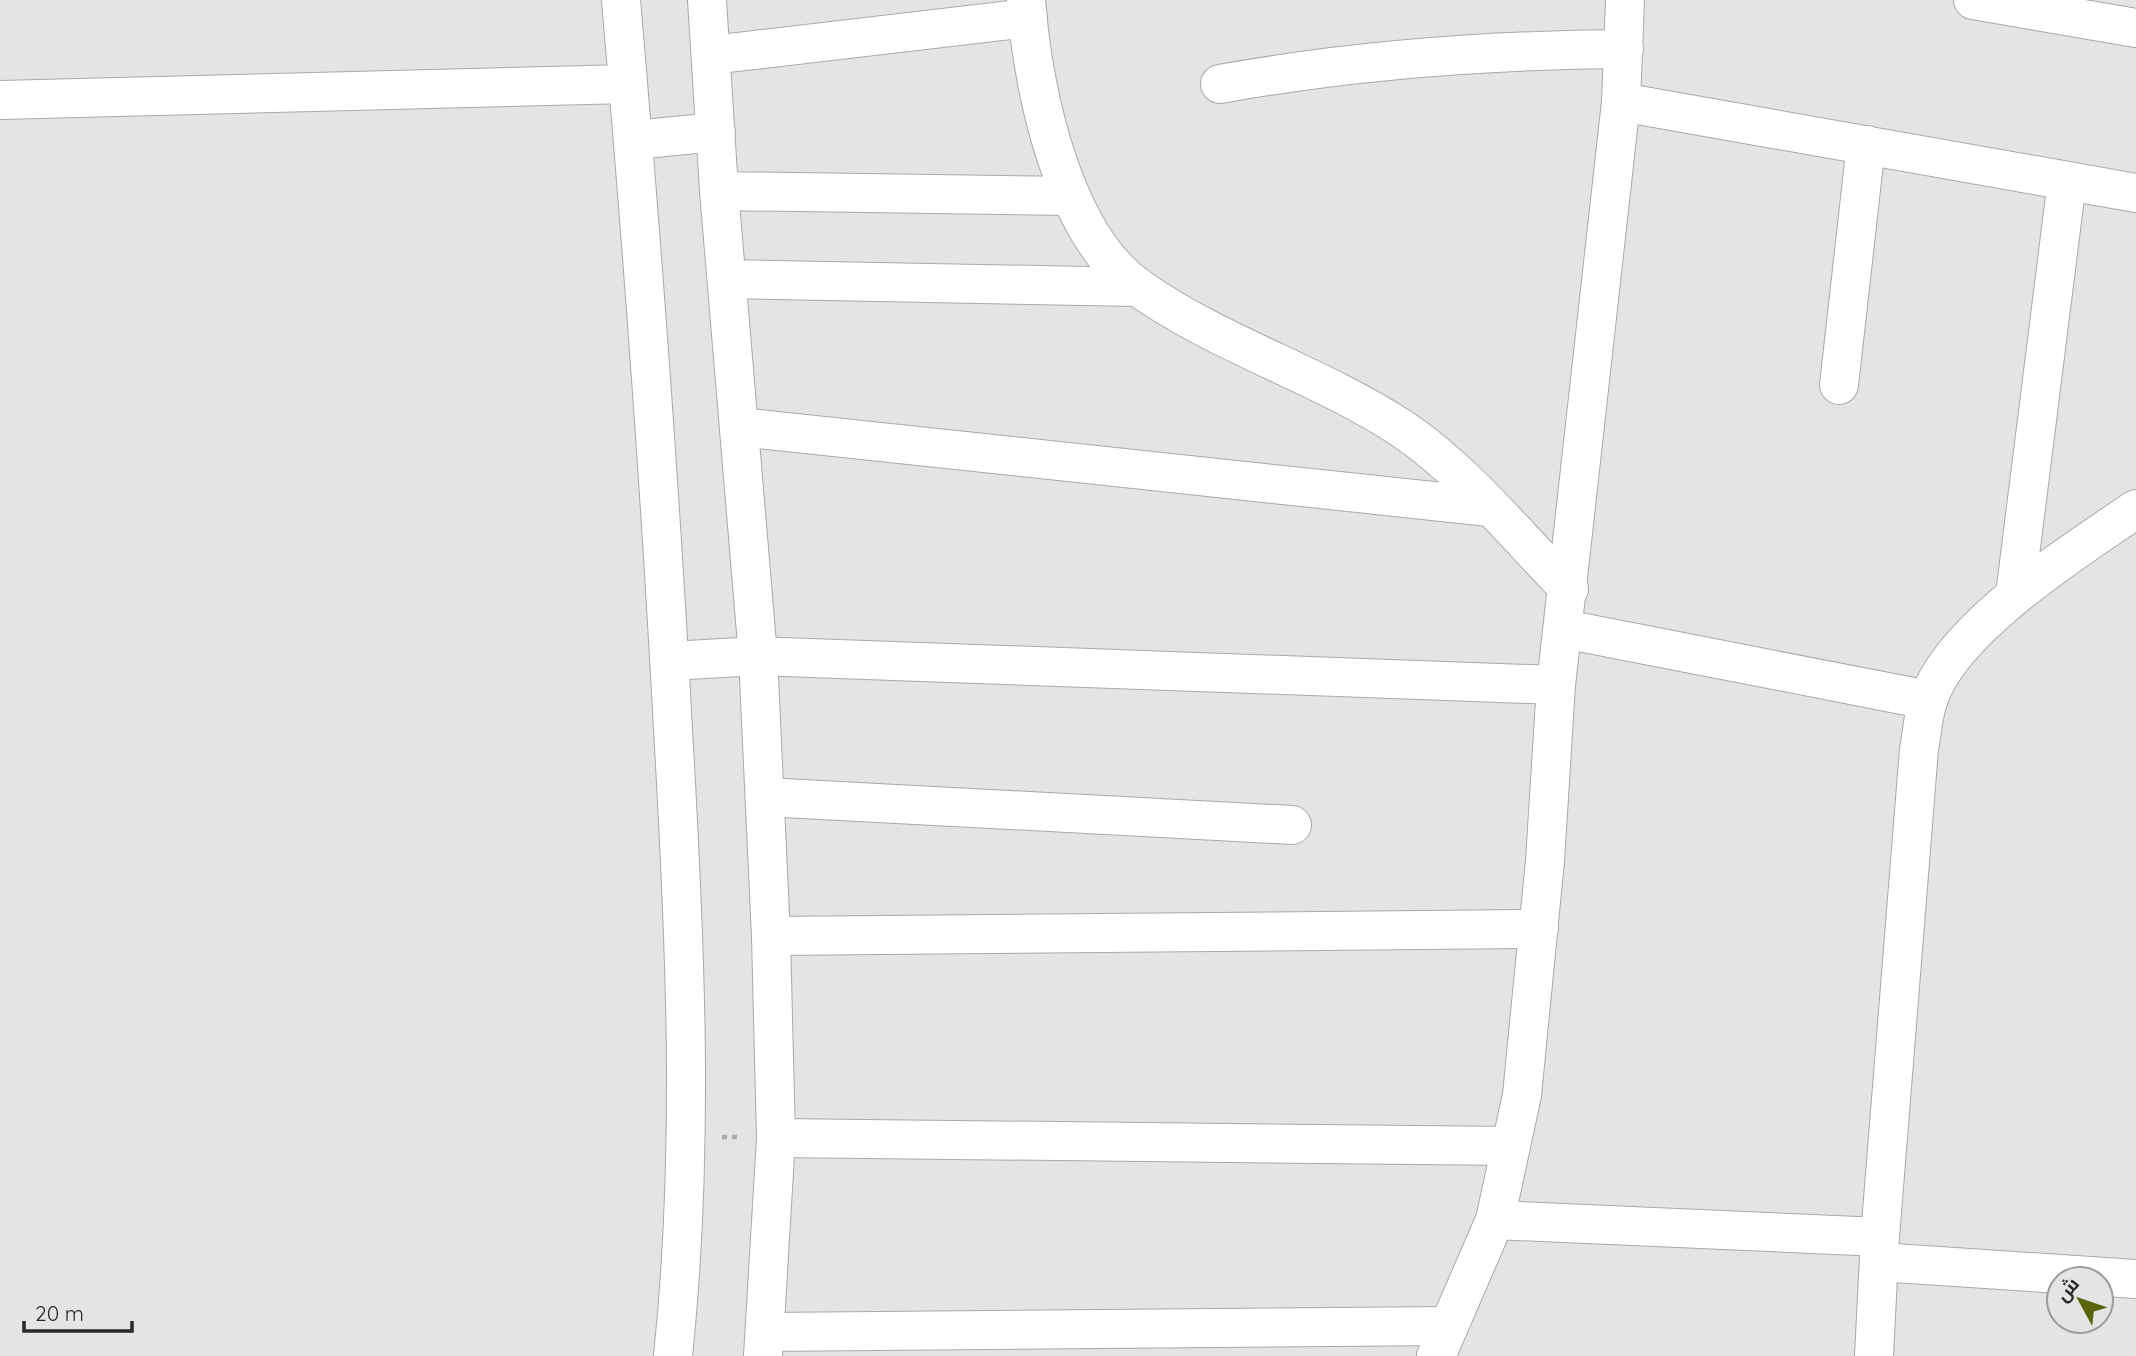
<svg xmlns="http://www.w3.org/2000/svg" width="2136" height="1356" font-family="Quicksand,Cairo,sans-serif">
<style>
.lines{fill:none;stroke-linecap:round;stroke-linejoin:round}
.minor-casing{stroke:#aaa8ab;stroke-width:40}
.path{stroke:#acabad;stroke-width:4.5;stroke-dasharray:5 5;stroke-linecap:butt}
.minor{stroke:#fff;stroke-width:38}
</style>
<rect width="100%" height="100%" fill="#e4e3e6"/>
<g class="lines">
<!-- minor casing -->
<g class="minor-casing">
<g id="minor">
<path d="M621 0C642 243 660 486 673 729 685 938 695 1147 673 1356"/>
<polyline points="707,0 719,191 758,656 771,936 776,1138 763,1356"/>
<path d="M1026 0C1033 89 1062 234 1139 288 1220 345 1318 374 1401 428 1464 470 1516 535 1569 589"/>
<polyline points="1973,0 2136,28"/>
<polyline points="711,55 1028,18"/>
<path d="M1220 84C1353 60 1489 50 1624 49"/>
<polyline points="0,100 628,84"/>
<polyline points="1621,102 2136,193"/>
<polyline points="634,140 716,132"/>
<polyline points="719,191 1071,196"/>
<polyline points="727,279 1138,287"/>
<polyline points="1839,385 1866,145"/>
<polyline points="740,427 1489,507"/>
<polyline points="2015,595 2067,181"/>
<polyline points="1564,629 1928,700"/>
<polyline points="670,661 758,656 1556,685"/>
<polyline points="765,797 1292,825"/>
<polyline points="771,936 1539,929"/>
<polyline points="776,1138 1511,1146"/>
<path d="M1495 1220 1880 1237 1919 749C1922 734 1923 716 1928 701 1950 629 2075 551 2136 509"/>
<polyline points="1879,1262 2136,1279"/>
<polyline points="765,1332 1449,1326"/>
<polyline points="1436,1356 1495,1220 1522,1095 1545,861 1556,685 1621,102 1625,0"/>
<polyline points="1874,1356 1880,1237"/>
</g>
</g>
<!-- path -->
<polyline class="path" points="722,1137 741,1137"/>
<!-- minor -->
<use href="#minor" class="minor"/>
</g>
<!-- north arrow -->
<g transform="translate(2080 1300) rotate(310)"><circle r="33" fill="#e4e3e6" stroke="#9a999b" stroke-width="2"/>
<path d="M0-5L12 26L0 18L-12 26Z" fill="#586407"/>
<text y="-10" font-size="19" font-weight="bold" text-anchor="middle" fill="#2a292a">ش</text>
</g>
<!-- scale -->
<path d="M24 1321v10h108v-10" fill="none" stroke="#2a292a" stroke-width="3.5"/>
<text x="35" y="1321" font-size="21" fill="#2a292a" stroke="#e4e3e6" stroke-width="5" paint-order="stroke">20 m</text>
</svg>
